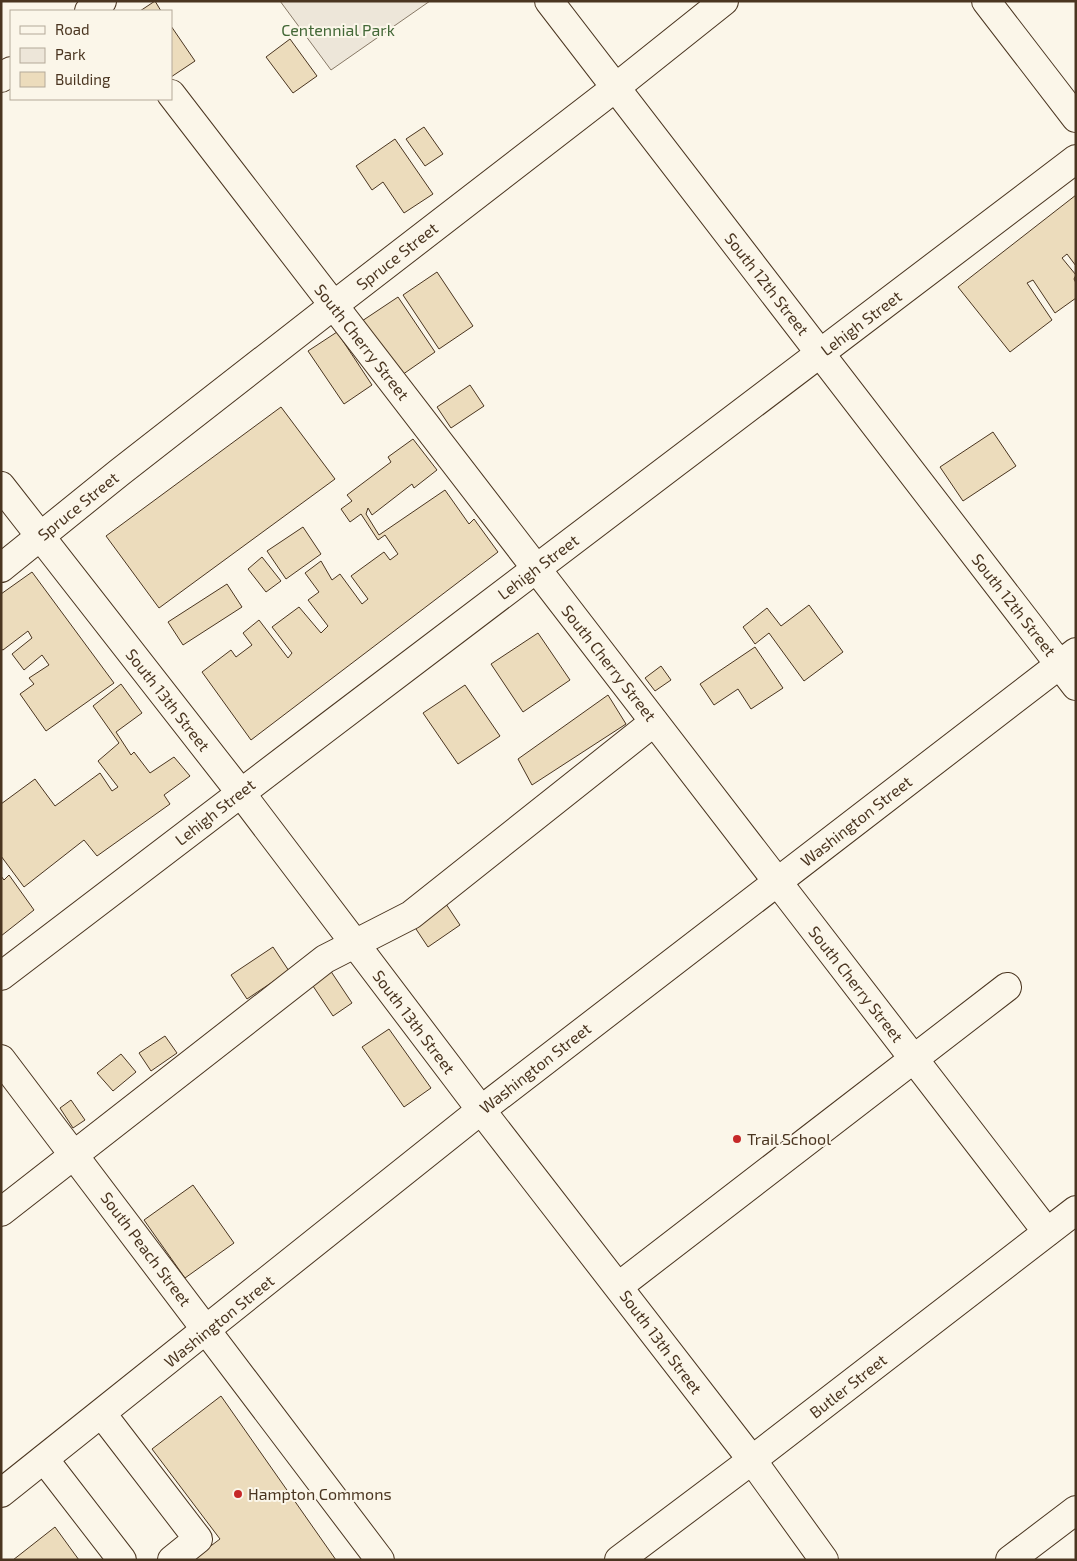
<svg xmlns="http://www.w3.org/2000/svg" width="1077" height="1561" font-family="'Exo 2',sans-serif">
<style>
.green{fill:#ede6d9;stroke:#887966}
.building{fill:#ecdcbc;stroke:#4a3520}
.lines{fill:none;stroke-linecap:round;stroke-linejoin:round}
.minor-casing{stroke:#4a3520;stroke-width:30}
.major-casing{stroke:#4a3520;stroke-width:30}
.minor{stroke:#fbf6e9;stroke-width:28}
.major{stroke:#fbf6e9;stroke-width:28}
.poi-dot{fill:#c62828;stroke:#fbf6e9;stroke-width:2}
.labels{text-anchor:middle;stroke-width:4;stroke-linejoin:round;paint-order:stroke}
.park-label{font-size:16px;fill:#436837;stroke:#fbf6e9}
.street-label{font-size:16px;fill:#4a3520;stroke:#fbf6e9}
.poi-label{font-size:16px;fill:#4a3520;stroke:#fbf6e9;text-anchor:start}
</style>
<rect width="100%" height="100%" fill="#fbf6e9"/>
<!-- green -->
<polygon class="green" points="280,1 430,1 331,70"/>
<!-- building -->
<g class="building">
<polygon points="155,1 161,11 140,11"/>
<polygon points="171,26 195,61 171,77"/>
<polygon points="290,39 317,76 293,93 266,57"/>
<polygon points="424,127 443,154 425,166 406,139"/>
<polygon points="395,139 433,194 404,213 383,182 372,190 356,166"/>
<polygon points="1076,195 1076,266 1067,254 1062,258 1076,275 1074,279 1076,283 1076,298 1055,313 1033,280 1027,283 1052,320 1010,352 958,287"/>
<polygon points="437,272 473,326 439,349 403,295"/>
<polygon points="398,297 435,352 399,377 362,321"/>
<polygon points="337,332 372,385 344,404 308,351"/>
<polygon points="470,385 484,406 451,428 437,407"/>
<polygon points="281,407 335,479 159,608 106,536"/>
<polygon points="993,432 1016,466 963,501 940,467"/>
<polygon points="413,439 437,470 414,488 412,484 372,515 368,508 366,514 379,535 445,490 469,524 474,519 498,552 251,740 202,672 231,650 236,657 252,645 243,633 259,620 288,658 292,653 272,627 299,607 321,633 328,626 308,600 319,592 305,573 321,561 332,580 340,574 362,604 368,599 351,576 384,552 390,560 398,554 385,535 378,540 361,514 350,522 341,509 352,501 347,495 391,462 388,457"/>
<polygon points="303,527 321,554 286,579 267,551"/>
<polygon points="262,557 281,581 266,592 248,569"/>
<polygon points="32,572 114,683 46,731 20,694 34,684 29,678 49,665 42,655 24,670 12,654 32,638 28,631 3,650 1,649 1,594"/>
<polygon points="227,584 242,607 183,645 168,622"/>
<polygon points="809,605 843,652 804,681 769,633 755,644 743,627 767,608 781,626"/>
<polygon points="538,633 570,680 523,712 491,664"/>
<polygon points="755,647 783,688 751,709 738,689 714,705 700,684"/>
<polygon points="661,666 671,680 655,691 645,678"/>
<polygon points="121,684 142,713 116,732 131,755 134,752 150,773 174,757 190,776 164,795 170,804 97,856 84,840 24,887 1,856 1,804 35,779 55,806 100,773 112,791 118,787 98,761 119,743 93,706"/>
<polygon points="465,685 500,736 458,764 423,713"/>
<polygon points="608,695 626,724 532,785 518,759"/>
<polygon points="9,875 34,910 1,936 1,876 4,880"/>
<polygon points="446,904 460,925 428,947 414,926"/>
<polygon points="273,947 289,971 247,999 231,975"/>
<polygon points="328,967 352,1003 333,1016 309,980"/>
<polygon points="389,1029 431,1088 404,1107 362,1047"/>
<polygon points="165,1036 177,1053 151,1071 139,1053"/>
<polygon points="121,1054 136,1072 113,1091 97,1073"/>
<polygon points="71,1100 85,1120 73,1128 60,1108"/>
<polygon points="193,1185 234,1243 185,1278 144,1220"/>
<polygon points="221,1396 336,1560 192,1560 220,1539 152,1449"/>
<polygon points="55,1527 79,1560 13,1560"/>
</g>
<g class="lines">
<!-- minor casing -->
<g class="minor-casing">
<g id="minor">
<polyline points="549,1 1076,686"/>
<polyline points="986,1 1076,118"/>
<polyline points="89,11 102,1"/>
<polyline points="1,78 11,71"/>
<polyline points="171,94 1047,1232"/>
<polyline points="1,568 120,472 334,305 615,88 724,1"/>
<path d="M1 976C358 702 718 433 1076 159"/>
<polyline points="1,1059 380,1560"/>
<polyline points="1,1212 325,959 411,915 654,722"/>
<polyline points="619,1286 1007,987"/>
<polyline points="102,1414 198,1539 172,1560"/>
<polyline points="44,1459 122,1560"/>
<polyline points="752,1460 824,1560"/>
<polyline points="1,1493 481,1110"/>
<polyline points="1010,1560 1076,1510"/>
</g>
</g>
<!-- major casing -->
<g class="major-casing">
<g id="major">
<polyline points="1,486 240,792 481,1110 752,1460"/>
<polyline points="481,1110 1076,652"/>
<polyline points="619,1560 752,1460 1076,1210"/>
</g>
</g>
<!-- minor -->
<use href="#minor" class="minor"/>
<!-- major -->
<use href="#major" class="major"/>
</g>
<!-- markers -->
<g class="poi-dot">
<circle cx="737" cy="1139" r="5"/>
<circle cx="238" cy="1494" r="5"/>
</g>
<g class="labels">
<!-- park labels -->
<g class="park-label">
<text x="338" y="36">Centennial Park</text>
</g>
<!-- street labels -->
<g class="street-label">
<text transform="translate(397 256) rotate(-38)" y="6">Spruce Street</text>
<text transform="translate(767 284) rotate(52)" y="6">South 12th Street</text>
<text transform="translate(861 323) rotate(-37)" y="6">Lehigh Street</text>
<text transform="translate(362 342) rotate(52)" y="6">South Cherry Street</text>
<text transform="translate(78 506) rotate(-39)" y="6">Spruce Street</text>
<text transform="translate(538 567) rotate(-37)" y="6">Lehigh Street</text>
<text transform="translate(1014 605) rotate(52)" y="6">South 12th Street</text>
<text transform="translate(609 663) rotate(52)" y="6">South Cherry Street</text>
<text transform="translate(168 700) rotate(52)" y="6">South 13th Street</text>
<text transform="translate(215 812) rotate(-38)" y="6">Lehigh Street</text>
<text transform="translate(856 821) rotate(-38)" y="6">Washington Street</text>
<text transform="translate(856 984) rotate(52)" y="6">South Cherry Street</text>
<text transform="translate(414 1022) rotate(53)" y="6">South 13th Street</text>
<text transform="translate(535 1068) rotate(-38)" y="6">Washington Street</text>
<text transform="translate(146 1249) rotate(53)" y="6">South Peach Street</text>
<text transform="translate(219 1321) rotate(-39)" y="6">Washington Street</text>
<text transform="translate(661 1342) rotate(53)" y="6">South 13th Street</text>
<text transform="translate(848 1386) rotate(-38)" y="6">Butler Street</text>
</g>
<!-- poi labels -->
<g class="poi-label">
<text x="747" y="1145">Trail School</text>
<text x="248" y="1500">Hampton Commons</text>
</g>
</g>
<!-- border -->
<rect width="1077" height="1561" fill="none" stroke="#4a3520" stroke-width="5"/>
<!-- legend -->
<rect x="10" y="10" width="162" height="90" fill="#fbf6e9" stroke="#b4a999"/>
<rect x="20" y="26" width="25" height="8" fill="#fbf6e9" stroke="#b4a999"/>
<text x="55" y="35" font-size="15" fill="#4a3520">Road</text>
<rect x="20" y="48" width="25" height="15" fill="#ede6d9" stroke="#b4a999"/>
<text x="55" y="60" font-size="15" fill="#4a3520">Park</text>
<rect x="20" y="72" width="25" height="15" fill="#ecdcbc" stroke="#b4a999"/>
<text x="55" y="85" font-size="15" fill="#4a3520">Building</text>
</svg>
